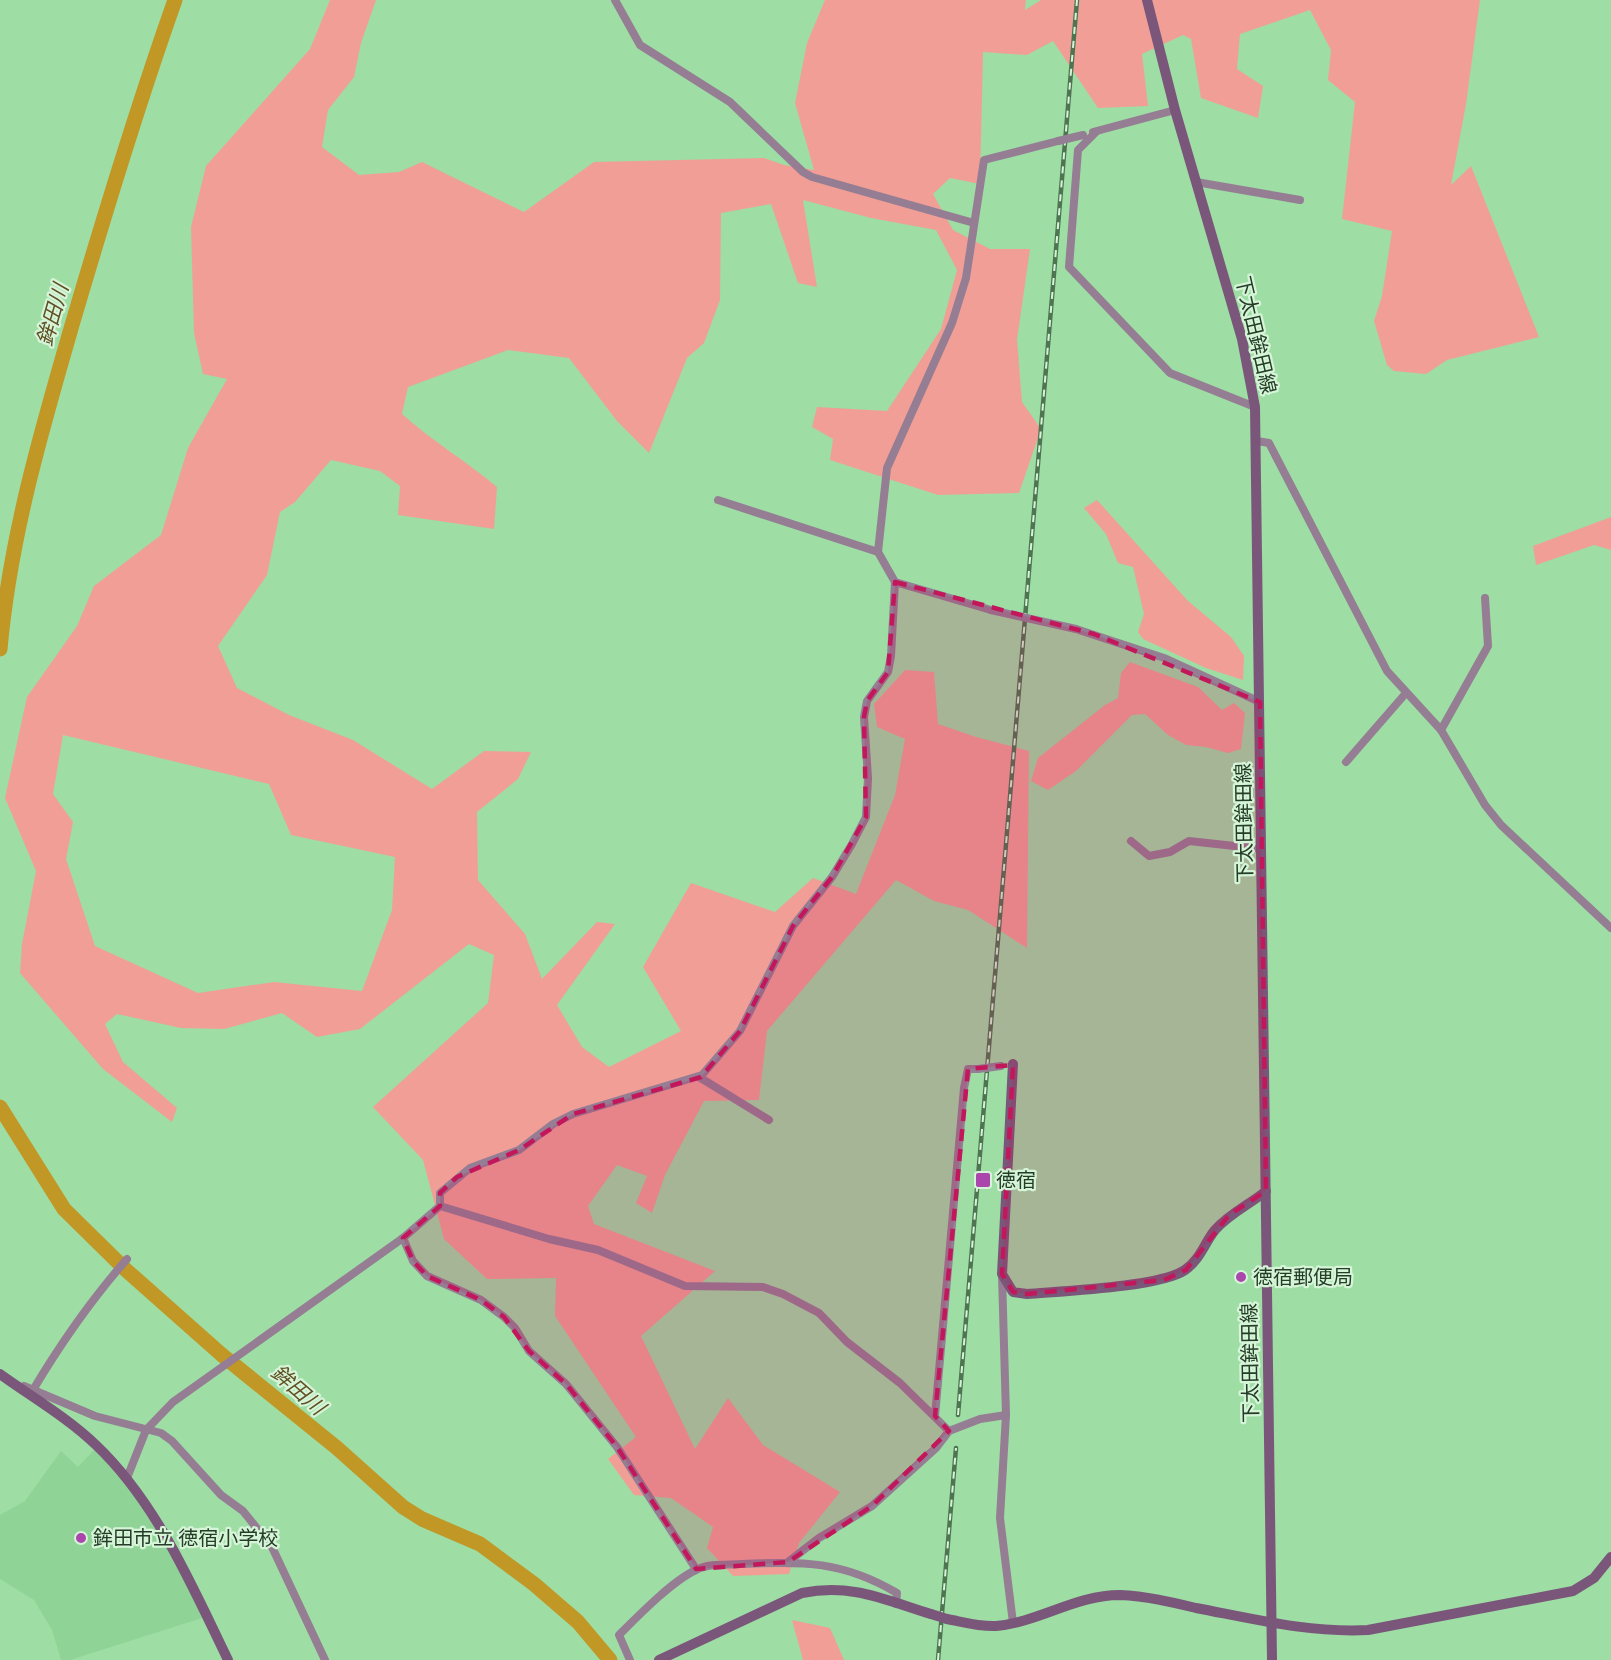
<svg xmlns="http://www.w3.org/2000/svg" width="1611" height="1660" font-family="Poppins,'Noto Sans JP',sans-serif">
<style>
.built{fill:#8fd496}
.green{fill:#f19f96;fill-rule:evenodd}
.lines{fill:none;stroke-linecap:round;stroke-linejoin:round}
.river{stroke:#c19725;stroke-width:15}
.street{stroke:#957d94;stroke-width:8}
.secondary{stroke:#7a577a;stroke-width:10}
.rail-casing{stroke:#4e7451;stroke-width:4.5}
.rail{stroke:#d6f5d8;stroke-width:2;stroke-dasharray:7;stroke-linecap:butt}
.street-bridge{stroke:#957d94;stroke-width:8}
.secondary-bridge{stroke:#7a577a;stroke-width:10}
.marked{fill:#c2185b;fill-opacity:0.2;stroke:#c2185b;stroke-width:4.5;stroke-dasharray:12 8;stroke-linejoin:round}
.poi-dot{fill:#aa46ac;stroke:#d6f5d8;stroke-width:2}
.labels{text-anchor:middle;stroke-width:4.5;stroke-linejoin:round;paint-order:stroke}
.street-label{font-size:20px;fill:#243d26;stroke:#d6f5d8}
.poi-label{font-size:20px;fill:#243d26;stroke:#d6f5d8;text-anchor:start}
.water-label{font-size:21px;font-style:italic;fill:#625025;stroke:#d6f5d8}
</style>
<rect width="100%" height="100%" fill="#9edda4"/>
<!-- built -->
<polygon class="built" points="95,1449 123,1478 176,1562 202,1618 70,1660 61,1660 52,1630 34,1600 0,1579 0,1515 25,1501 61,1451 78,1467"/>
<!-- green -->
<g class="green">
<path d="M330 0H376L361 43 354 77 328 110 322 147 359 175 399 172 422 162 524 212 594 162 764 158 784 165 814 170 795 103 807 43 825 0H1026L1025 10 1041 0H1480L1466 104 1451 185 1471 166 1539 337 1447 360 1426 374 1394 371 1387 365 1374 321 1382 296 1392 231 1342 219 1355 102 1328 80 1331 50 1310 10 1240 34 1237 69 1263 86 1258 118 1201 98 1191 39 1183 35 1142 54 1148 106 1098 108 1053 41 1027 55 983 52 980 184 950 178 933 194 953 230 990 249H1030L1017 340 1022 402 1041 429 1019 493 938 495 830 460 833 439 812 427 817 407 887 411 941 329 957 270 936 230 871 218 803 200 817 287 798 283 771 204 721 213 720 300 704 343 687 358 649 453 617 421 569 358 508 350 408 387 402 414C432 441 466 461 497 487L494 529 398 515 400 486 380 471 331 460 295 502 280 512 267 575 218 646 237 688 289 715 353 740 432 789 484 751 531 752 518 779 477 812 478 880 525 934 542 979 597 922 615 924 557 1005 582 1047 609 1067 681 1031 643 967 691 883 775 912 813 878 856 894 895 795 905 739 877 727 874 704 905 670 934 672 938 724 976 737 1029 751 1027 948 968 910 934 901 896 880 767 1031 759 1100 704 1101 665 1175 652 1213 636 1203 647 1176 617 1165 588 1206 594 1224 715 1271 641 1336 695 1449 728 1398 763 1445 840 1492 799 1543 789 1574 733 1576 707 1548 713 1527 671 1498 634 1495 608 1459 636 1437 555 1316 556 1278 487 1279 444 1239 423 1160 373 1107 488 1003 494 955 469 944 360 1029 317 1037 282 1013 224 1029 181 1028 117 1014 105 1024 123 1062 177 1108 172 1122 103 1069 20 973 22 944 36 871 5 798 27 697 77 626 94 586 161 535 188 448 227 379 203 374 194 333 191 227 206 166 310 49ZM63 735 269 784 291 835 395 857 392 910 362 991 274 982 198 993 95 946 66 859 73 822 53 794Z"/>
<polygon points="1097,500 1188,601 1231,637 1244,656 1243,680 1206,668 1143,639 1138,632 1144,614 1133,567 1118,563 1106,534 1084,508"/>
<polygon points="1611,517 1611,550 1594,545 1536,565 1533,546"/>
<polygon points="1130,662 1198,687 1222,710 1234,703 1245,713 1241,749 1228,753 1206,747 1186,745 1168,735 1145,714 1132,715 1076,771 1048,790 1031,781 1038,758 1105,705 1118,698 1121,673"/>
<polygon points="792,1620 830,1628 844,1660 803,1660"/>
</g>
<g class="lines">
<!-- river -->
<g class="river">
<path d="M0 649C10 538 41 432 72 325 104 216 137 107 175 0"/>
<polyline points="0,1107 64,1209 126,1270 222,1355 337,1448 403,1507 422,1519 480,1544 534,1584 578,1622 610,1660"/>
</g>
<!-- street -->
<g class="street">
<polyline points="615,0 640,45 730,102 803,172 812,177 974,223"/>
<polyline points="1093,132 1175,110"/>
<polyline points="1096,132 1078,150 1069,267 1170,373 1255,407"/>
<polyline points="1196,182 1300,200"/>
<polyline points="1257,441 1269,443 1387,671 1441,730 1485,805 1501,825 1611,928"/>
<polyline points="718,500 878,552"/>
<polyline points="895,582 991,610"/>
<polyline points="1076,629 1164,658 1260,702"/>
<polyline points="1441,730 1488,646 1485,598"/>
<polyline points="1346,762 1406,693"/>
<polyline points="1131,841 1149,856 1170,852 1189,841 1262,849"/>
<polyline points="699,1077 769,1120"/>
<polyline points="440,1206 549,1239 598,1250 685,1286 763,1287 783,1294 819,1313 847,1342 900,1383 949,1431"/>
<polyline points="403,1238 413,1261 427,1276 481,1300 504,1317 515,1328 529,1351 566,1384 617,1447 696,1569"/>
<polyline points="1002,1275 1006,1415 1000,1518 1013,1623"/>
<polyline points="24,1386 95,1416 161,1433 172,1441 221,1495 243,1511 272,1547 325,1660"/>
<path d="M33 1390C61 1343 91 1300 127 1259"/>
<polyline points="935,1416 964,1088 968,1069 978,1069"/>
<polyline points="127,1478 146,1430 173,1402 403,1238 440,1206 440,1193 470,1168 519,1150 553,1124 573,1114 702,1075 740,1031 793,926 832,877 852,844 866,817 868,778 864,717 867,701 888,672 891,656 895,582 878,552 887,468 952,323 966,278 984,160 1058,141"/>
<polyline points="788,1562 819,1538 872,1506 936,1448 949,1431 980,1419 1006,1415"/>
<path d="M630 1660 619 1635C638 1616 672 1581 696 1570 709 1563 727 1565 742 1564 803 1561 843 1561 897 1593L896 1604"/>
</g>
<!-- secondary -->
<g class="secondary">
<polyline points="1147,0 1175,110 1242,339 1255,407 1272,1660"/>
<path d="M1013 1064 1002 1274 1013 1292 1027 1294C1062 1291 1160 1287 1185 1270 1200 1260 1205 1242 1215 1230 1230 1213 1249 1205 1266 1191"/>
<path d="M0 1374C32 1397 68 1418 96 1445 157 1503 192 1586 228 1660"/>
<path d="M947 1619C963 1622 980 1627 996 1626 1039 1622 1076 1595 1120 1595 1146 1596 1171 1602 1196 1608 1254 1619 1309 1633 1368 1630L1573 1591 1594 1578 1611 1557"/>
<path d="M659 1660 802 1593C852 1583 885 1600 931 1614"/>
</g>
<!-- rail casing -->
<g class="rail-casing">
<g id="rail">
<polyline points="958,1415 1077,0"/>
<polyline points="938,1660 956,1448"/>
</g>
</g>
<!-- rail -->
<use href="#rail" class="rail"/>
<!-- street-bridge -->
<g class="street-bridge">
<polyline points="1058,141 1083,135"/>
<polyline points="991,610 1076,629"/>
<polyline points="978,1069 1001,1066"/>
</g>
<!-- secondary-bridge -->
<polyline class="secondary-bridge" points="931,1614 947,1619"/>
</g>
<!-- marked area -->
<path class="marked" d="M895 582 1094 634 1260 702 1266 1191 1229 1215 1186 1270 1164 1280 1027 1294 1013 1292 1002 1274 1013 1065 968 1069 935 1416 949 1431 872 1506 788 1562 696 1569 617 1447 566 1384 529 1351 504 1317 481 1300 427 1276 413 1261 403 1238 440 1206V1193L457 1177 519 1150 573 1114 701 1077 740 1031 793 926 832 877 866 817 864 717 867 701 888 672Z"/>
<!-- markers -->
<g class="poi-dot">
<rect x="975" y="1172" width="16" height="16" rx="3"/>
<circle cx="1241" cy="1277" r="6"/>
<circle cx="81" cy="1538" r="6"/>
</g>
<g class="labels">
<!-- street labels -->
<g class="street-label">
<text transform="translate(1256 335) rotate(77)" y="7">下太田鉾田線</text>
<text transform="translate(1244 823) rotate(-91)" y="7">下太田鉾田線</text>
<text transform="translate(1250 1363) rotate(-91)" y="7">下太田鉾田線</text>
</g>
<!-- poi labels -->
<g class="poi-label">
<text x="996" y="1187">徳宿</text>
<text x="1253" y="1284">徳宿郵便局</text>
<text x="93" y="1545">鉾田市立 徳宿小学校</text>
</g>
<!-- water labels -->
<g class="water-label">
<text transform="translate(53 315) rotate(-74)" y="7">鉾田川</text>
<text transform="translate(298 1390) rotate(41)" y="7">鉾田川</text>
</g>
</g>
</svg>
